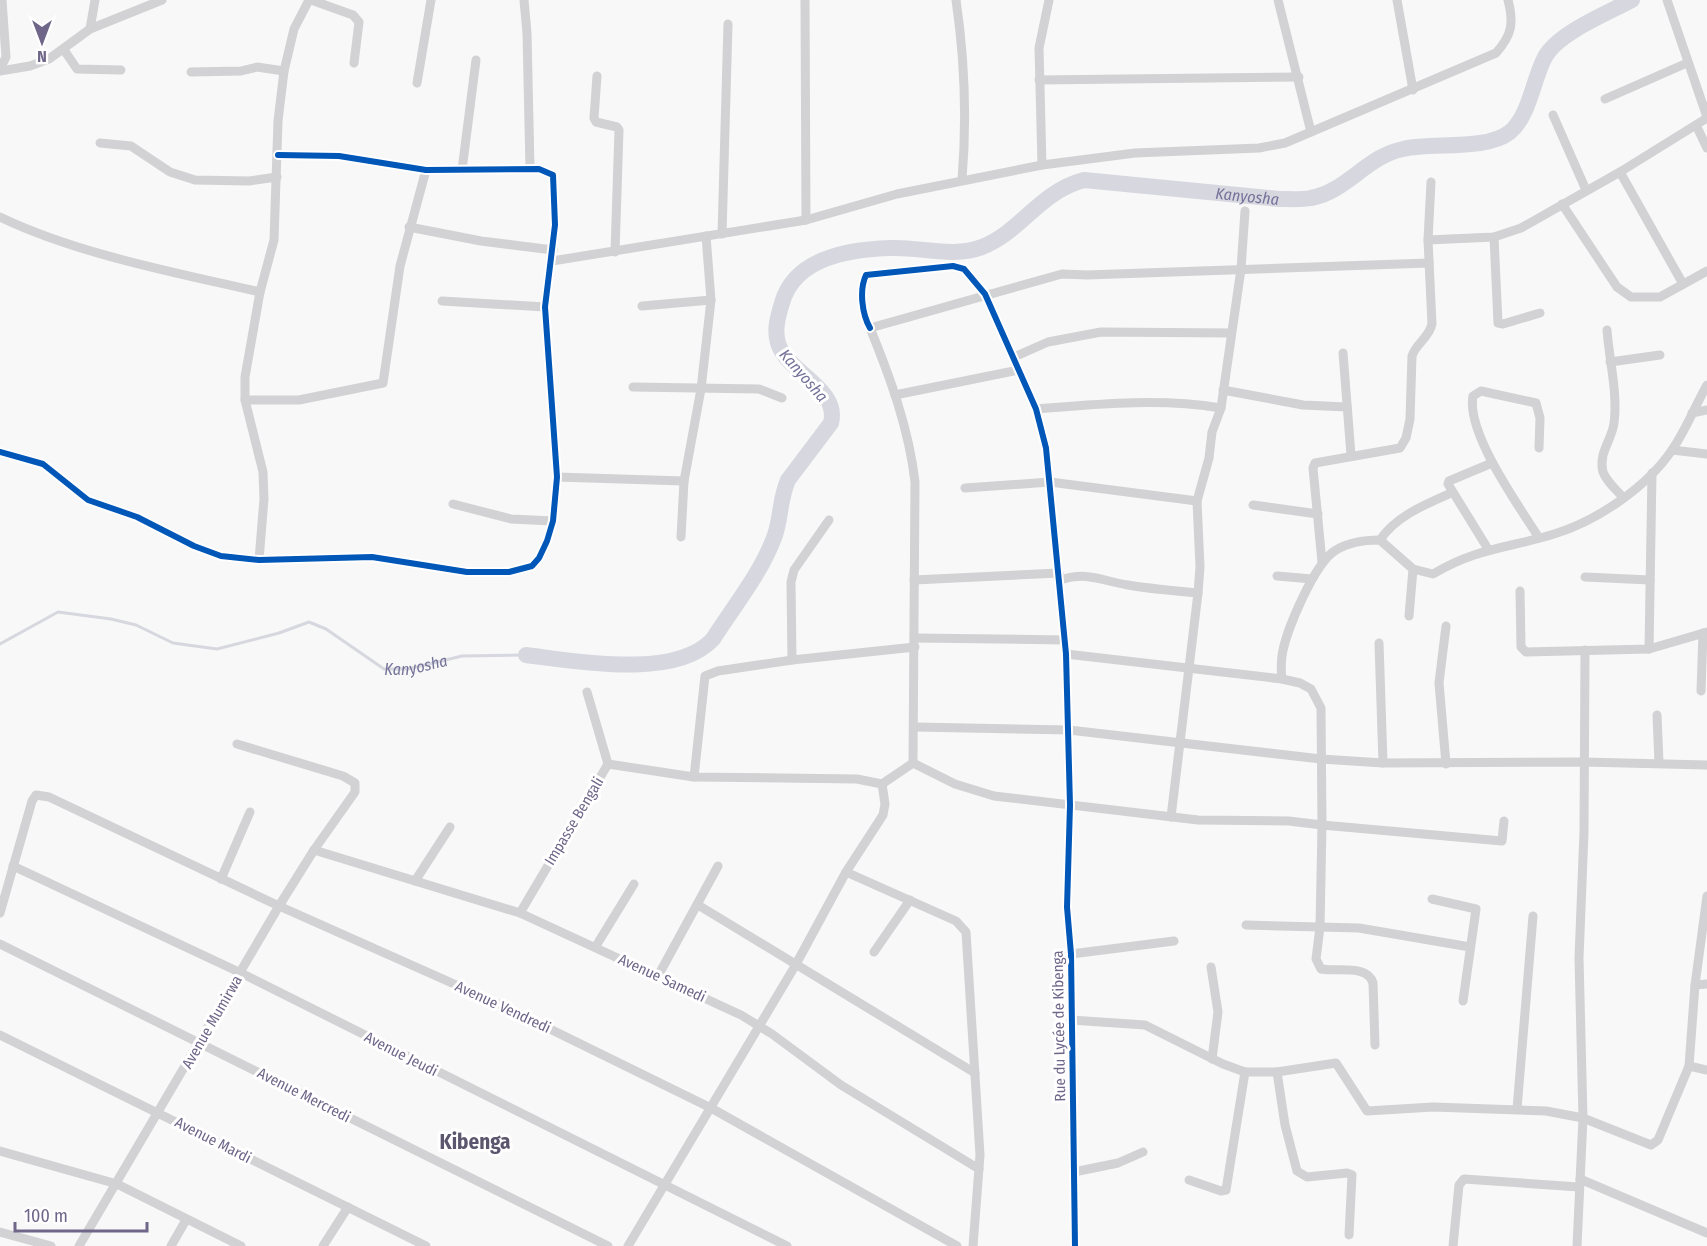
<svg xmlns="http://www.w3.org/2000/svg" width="1707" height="1246" font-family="'Fira Sans Condensed',sans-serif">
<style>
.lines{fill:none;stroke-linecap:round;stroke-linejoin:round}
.stream{stroke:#d7d7df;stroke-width:3}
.river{stroke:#d7d7df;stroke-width:16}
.street{stroke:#d2d1d3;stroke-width:9}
.cycleway-casing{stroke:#fff;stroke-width:10}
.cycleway{stroke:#0057b8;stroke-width:6}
.labels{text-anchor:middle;stroke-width:6;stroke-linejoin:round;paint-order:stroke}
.street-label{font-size:15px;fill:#6f6689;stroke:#fff}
.water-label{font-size:16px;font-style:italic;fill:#747299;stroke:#fff}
.district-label{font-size:21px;font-weight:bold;fill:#5b556d;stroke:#fff}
</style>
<rect width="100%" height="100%" fill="#f7f8f7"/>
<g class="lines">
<!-- stream -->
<path class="stream" id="s1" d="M0 644 58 612 111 619 136 625 173 643 217 649 279 633 309 622 326 629 384 669H408L462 656 526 655"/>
<!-- river -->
<path class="river" id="s2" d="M526 655C576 661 676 680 713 639 734 606 762 572 775 535 781 517 780 498 788 480L831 423C840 388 787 373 778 343 774 330 778 316 782 303 795 257 850 249 892 248 921 247 954 258 982 247 1022 231 1039 192 1084 180L1279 199C1289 199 1301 200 1311 198 1346 192 1367 156 1403 149 1433 142 1486 151 1510 132 1530 115 1533 79 1545 57 1558 33 1608 13 1632 0"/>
<!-- street -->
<g class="street">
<polyline points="311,0 353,15 359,22 354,63"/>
<polyline points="524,0 527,33 530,169"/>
<polyline points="805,0 806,220"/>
<path d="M956 0C965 61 967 119 962 180"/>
<polyline points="1278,0 1311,132"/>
<polyline points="1397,0 1413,90"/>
<polyline points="1667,0 1707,117"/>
<polyline points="90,29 95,0"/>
<polyline points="64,50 77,69 121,70"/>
<polyline points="0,69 6,57 2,0"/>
<polyline points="0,71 30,66 49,59 90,29 162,0"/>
<polyline points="191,72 241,71 257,67 284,71"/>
<polyline points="597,76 594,118 596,122 617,127 619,130 615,252"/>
<polyline points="1039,80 1299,77"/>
<polyline points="417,83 431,0"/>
<polyline points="1605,99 1687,63"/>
<polyline points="1553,115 1586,190"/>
<polyline points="1696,125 1707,148"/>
<polyline points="100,143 131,146 170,172 195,180 249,181 277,177"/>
<polyline points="1042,165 1039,48 1049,0"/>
<polyline points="462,170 476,60"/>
<polyline points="1620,172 1683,284"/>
<polyline points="1562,204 1617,287 1631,297 1660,297 1707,271"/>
<path d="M0 217C77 254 177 273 260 292"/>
<polyline points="409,227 481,241 553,250"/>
<polyline points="722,234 728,24"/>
<polyline points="1494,237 1498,323 1503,324 1540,313"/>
<polyline points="1428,240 1494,237 1521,228 1620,172 1707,118"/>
<path d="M552 261 806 220 897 194 1042 165 1135 153 1259 148 1285 143 1496 53C1512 35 1514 23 1508 0"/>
<polyline points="442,301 545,307"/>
<polyline points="642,306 711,300"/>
<path d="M870 328C862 314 859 290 866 275L953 266 964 269 985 294 1036 409 1046 448 1066 654 1070 805 1067 907 1071 954 1075 1246"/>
<path d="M1607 330C1609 359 1618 393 1614 423 1612 440 1598 453 1603 472 1606 481 1616 490 1623 497"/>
<polyline points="1343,353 1351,455"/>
<polyline points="1014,357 1048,342 1101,332 1231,333"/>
<polyline points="1610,362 1660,355"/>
<polyline points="633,387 759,389 782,398"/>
<polyline points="1223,390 1303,405 1347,407"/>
<polyline points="895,395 1019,370"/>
<polyline points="245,400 299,400 383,383 400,266 426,170"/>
<path d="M1036 409C1098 404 1159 398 1221 408"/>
<polyline points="1692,413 1707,410"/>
<polyline points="1672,450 1707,454"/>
<polyline points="0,452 43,464 88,500 137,517 194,546 221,556 259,560 372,557 467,572 509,572 532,566 539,558 547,541 553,521 557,477 545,307 555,225 553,175 539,169 426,170 339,156 278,155"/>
<polyline points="557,477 684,481"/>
<polyline points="965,488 1050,482 1197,501"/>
<polyline points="453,504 511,519 553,521"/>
<polyline points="1253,505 1318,514"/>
<polyline points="681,537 684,481 701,389 711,300 706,236"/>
<path d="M1539 538C1519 506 1466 433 1473 396L1481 391 1536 403 1540 418 1539 448"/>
<path d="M1380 540C1396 516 1426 504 1451 493"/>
<polyline points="1488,549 1448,484 1449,481 1492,463"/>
<polyline points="259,560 264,499 263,472 245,400 245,377 260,292 274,240 278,121 284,71 294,29 309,0"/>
<path d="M1322 562 1313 468 1315 463 1400 448 1406 438 1410 419 1412 356C1416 343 1429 338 1432 324L1428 240 1431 182"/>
<polyline points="1277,576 1312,579"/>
<polyline points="1585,577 1650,580"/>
<polyline points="914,580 1059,573"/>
<path d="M1060 580C1089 571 1101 581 1128 585 1151 589 1175 591 1198 593"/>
<polyline points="1520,591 1521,647 1526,652 1649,649 1707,632"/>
<polyline points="1409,616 1413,569"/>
<polyline points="1446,626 1439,683 1446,764"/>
<polyline points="915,638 1065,640"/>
<polyline points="1379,643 1383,763"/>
<polyline points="1649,649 1652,473"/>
<path d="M1066 654 1282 679 1300 683 1311 689 1321 708 1322 825 1320 927 1316 959 1321 969C1337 972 1368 964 1373 983L1375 1045"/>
<polyline points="792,660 791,582 794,570 829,520"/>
<path d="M1282 679C1281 671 1281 663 1282 656 1285 632 1315 562 1336 550 1349 542 1365 540 1380 540L1413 569 1433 574C1476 548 1509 548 1554 534 1597 521 1647 487 1672 450 1686 430 1695 406 1707 385"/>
<polyline points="1701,691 1703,633"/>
<polyline points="1657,715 1659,763"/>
<polyline points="915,727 1069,730 1321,759 1383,763 1583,762 1707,765"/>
<polyline points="913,763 955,784 994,796 1198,820 1289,821 1322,825 1502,841 1504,821"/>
<polyline points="608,764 694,777 857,779 882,784"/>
<polyline points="694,777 705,676 718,671 792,660 915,647"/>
<path d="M882 784 913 763 915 482C909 429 890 377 870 328L1062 274 1087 275 1429 263"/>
<polyline points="1171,817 1198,593 1200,567 1197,501 1209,458 1212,432 1221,408 1241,269 1245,211"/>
<polyline points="314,850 520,913 741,1015 772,1034 841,1085 979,1169"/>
<polyline points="13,866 241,973 787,1246"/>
<polyline points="846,872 956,921 966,932 980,1155 973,1246"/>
<polyline points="221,879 250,812"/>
<polyline points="415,881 450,827"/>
<polyline points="1432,899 1476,909 1463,1001"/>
<polyline points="698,905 975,1073"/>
<polyline points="0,913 32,801 36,795 49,797 279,906 499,1004 711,1108 957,1246"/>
<polyline points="520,913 608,764 587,692"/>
<polyline points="1246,925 1359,928 1470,947"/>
<polyline points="0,944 608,1246"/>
<polyline points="596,946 634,884"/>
<polyline points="874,952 910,900"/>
<polyline points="1071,954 1174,941"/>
<polyline points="1211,967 1218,1012 1212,1059"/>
<polyline points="658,976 718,866"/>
<polyline points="1695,985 1707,984"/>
<polyline points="1071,1020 1145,1025 1223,1064 1245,1072 1277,1072 1336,1063 1367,1111 1433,1107 1546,1111 1583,1118 1651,1145 1658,1140 1689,1066 1695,985 1707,896"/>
<polyline points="0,1035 426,1246"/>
<polyline points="1689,1066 1707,1070"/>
<polyline points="1277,1072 1285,1125 1297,1171 1307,1177 1347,1173 1352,1175 1349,1235"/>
<polyline points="1517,1109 1533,916"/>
<polyline points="0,1151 117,1184 241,1246"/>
<polyline points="1074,1172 1118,1163 1143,1152"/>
<polyline points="1580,1179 1707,1233"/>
<polyline points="1189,1180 1221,1191 1226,1190 1245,1072"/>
<polyline points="0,1232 51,1246"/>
<polyline points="79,1246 279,906 314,850 355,792 355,783 343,776 237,744"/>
<polyline points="171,1246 186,1220"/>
<polyline points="323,1246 348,1207"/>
<polyline points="628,1246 795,966 846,872 883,815 885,804 882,784"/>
<polyline points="1453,1246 1459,1185 1464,1179 1579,1187"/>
<polyline points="1577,1246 1583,1118 1579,958 1584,832 1585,650"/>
</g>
<!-- cycleway casing -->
<g class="cycleway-casing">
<g id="cycleway">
<path d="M870 328C862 314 859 290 866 275L953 266 964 269 985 294 1036 409 1046 448 1066 654 1070 805 1067 907 1071 954 1075 1246"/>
<polyline points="0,452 43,464 88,500 137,517 194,546 221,556 259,560 372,557 467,572 509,572 532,566 539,558 547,541 553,521 557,477 545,307 555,225 553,175 539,169 426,170 339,156 278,155"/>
</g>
</g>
<!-- cycleway -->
<use href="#cycleway" class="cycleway"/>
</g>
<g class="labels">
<!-- street labels -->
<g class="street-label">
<text transform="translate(574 821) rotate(-59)" y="5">Impasse Bengali</text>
<text transform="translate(662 978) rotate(25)" y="5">Avenue Samedi</text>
<text transform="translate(503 1007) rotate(25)" y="5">Avenue Vendredi</text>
<text transform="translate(212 1022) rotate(-60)" y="5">Avenue Mumirwa</text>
<text transform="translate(1059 1026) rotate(-91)" y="5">Rue du Lycée de Kibenga</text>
<text transform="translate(401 1054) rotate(27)" y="5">Avenue Jeudi</text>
<text transform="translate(304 1095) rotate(27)" y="5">Avenue Mercredi</text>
<text transform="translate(213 1140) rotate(27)" y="5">Avenue Mardi</text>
</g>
<!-- water labels -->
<g class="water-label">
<text dy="6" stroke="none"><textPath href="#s2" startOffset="1094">Kanyosha</textPath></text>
<text transform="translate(804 375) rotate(49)" y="6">Kanyosha</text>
<text dy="6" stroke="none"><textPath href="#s1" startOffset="448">Kanyosha</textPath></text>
</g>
<!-- district labels -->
<g class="district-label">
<text x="475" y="1149">Kibenga</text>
</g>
</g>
<!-- north arrow -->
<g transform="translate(42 42) rotate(180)" stroke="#ffffff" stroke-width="4.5" paint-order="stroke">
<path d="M0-4.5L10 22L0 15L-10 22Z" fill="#6f6689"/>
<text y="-9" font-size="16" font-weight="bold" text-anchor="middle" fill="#6f6689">N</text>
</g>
<!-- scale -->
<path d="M15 1222v9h132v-9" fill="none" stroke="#6f6689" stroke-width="3"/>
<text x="24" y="1222" font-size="18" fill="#6f6689" stroke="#ffffff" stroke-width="4.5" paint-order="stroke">100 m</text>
</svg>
